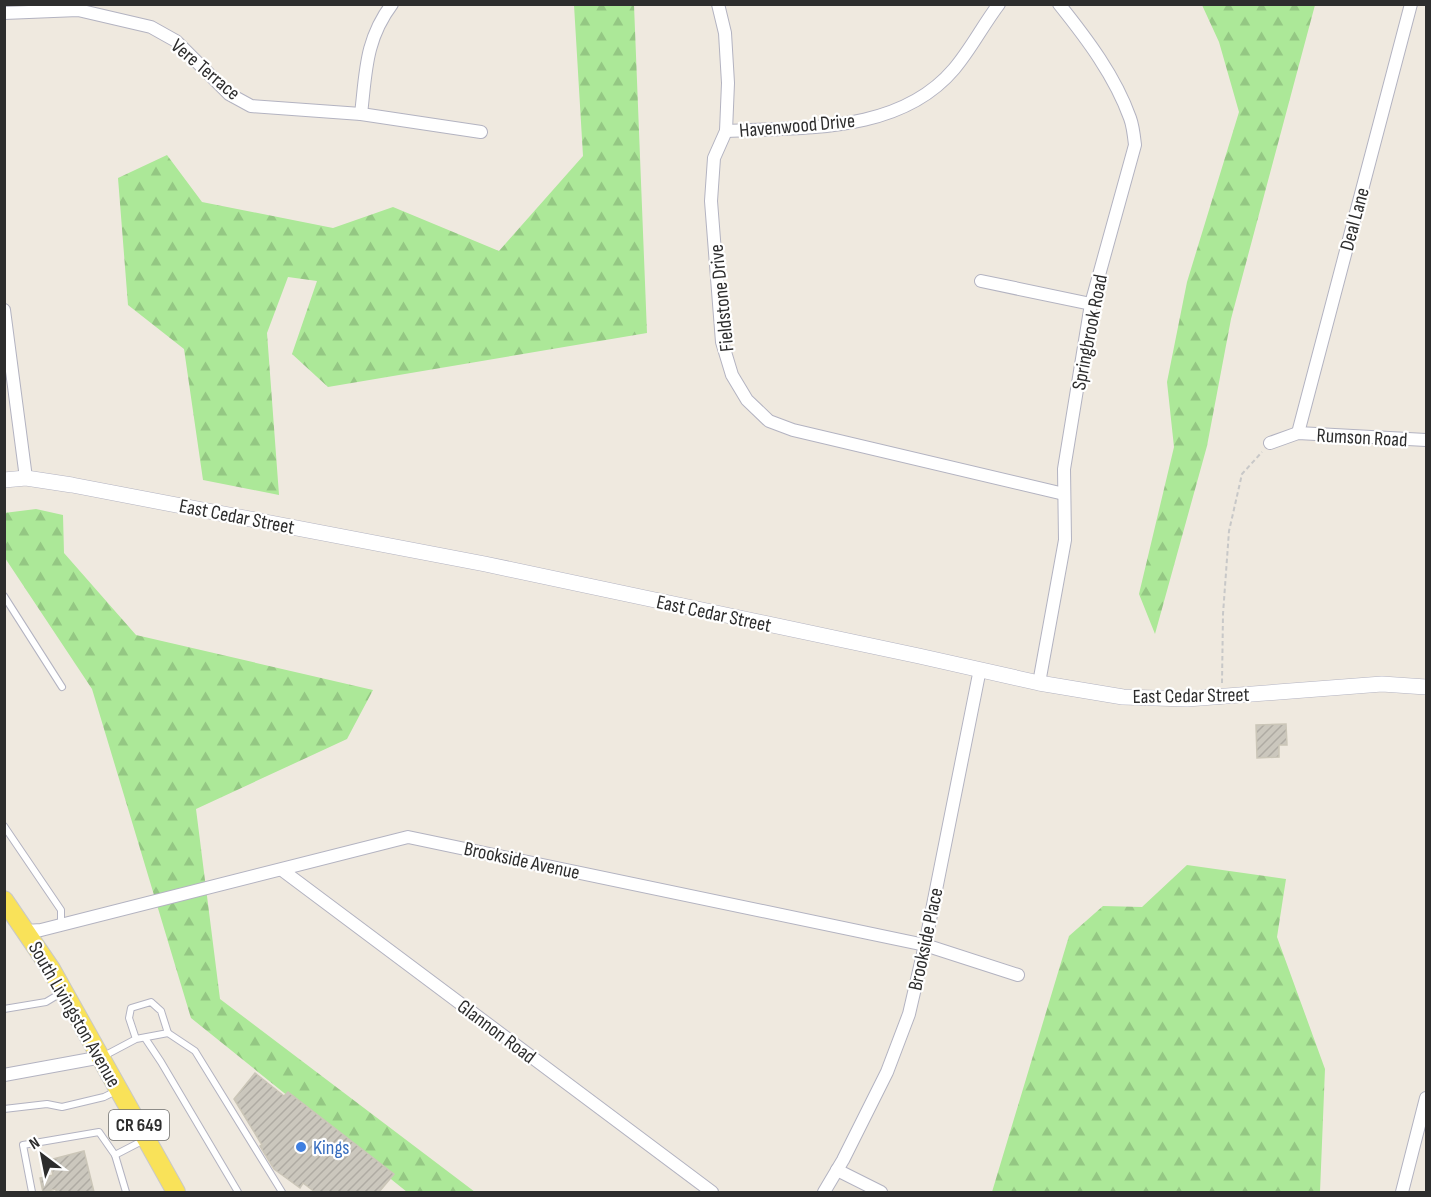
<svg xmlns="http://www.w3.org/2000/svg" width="1431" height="1197" font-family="'Sofia Sans Condensed',sans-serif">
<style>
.forest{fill:url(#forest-firs)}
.building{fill:url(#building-hatch);stroke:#cbc6b8;stroke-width:1.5}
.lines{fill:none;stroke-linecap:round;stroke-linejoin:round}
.service-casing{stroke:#b3b3c1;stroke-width:8}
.minor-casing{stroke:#b3b3c1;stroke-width:14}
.tertiary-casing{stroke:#b3b3c1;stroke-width:16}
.primary-casing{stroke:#c8c8c8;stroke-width:20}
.path{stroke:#c8c8c8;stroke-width:2;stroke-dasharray:4.5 3;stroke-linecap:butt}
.service{stroke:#fff;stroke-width:6}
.minor{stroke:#fff;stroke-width:12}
.tertiary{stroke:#fff;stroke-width:15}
.primary{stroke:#f9e259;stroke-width:18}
.shop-dot{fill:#3f7fe0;stroke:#fff;stroke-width:2}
.labels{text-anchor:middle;stroke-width:4.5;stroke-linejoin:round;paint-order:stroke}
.shield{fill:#fff;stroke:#6c6c6c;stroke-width:1.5}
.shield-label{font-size:18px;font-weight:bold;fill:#2d2d2d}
.street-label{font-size:20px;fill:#2d2d2d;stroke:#fff}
.shop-label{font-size:20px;fill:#366cbe;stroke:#fff;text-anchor:start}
</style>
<defs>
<pattern id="forest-firs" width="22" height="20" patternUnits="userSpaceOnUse" patternTransform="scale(1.5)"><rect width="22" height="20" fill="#ace898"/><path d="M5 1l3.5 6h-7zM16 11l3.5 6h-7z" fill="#94c783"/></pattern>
<pattern id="building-hatch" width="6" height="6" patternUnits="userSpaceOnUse" patternTransform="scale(1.5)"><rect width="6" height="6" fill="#cbc7bd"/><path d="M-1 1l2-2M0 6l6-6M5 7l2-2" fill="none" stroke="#afaba3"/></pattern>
</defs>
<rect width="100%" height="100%" fill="#efe9df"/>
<!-- forest -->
<g class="forest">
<polygon points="574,5 634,5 647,333 328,387 292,354 317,281 288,277 267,333 279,495 203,480 184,349 128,305 118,178 167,155 202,202 333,228 393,207 499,251 583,156"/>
<polygon points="1202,5 1315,5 1231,319 1207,446 1155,634 1139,594 1174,447 1167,382 1187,282 1239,112 1219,42"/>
<polygon points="36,509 63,515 64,553 136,635 373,690 347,739 196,809 220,999 475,1192 407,1192 191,1018 92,689 5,558 4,513"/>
<polygon points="1187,865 1286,879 1277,937 1325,1069 1320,1192 992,1192 1069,936 1103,906 1142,907"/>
</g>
<!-- building -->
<g class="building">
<polygon points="1286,724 1287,745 1279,745 1279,757 1257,758 1256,725"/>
<polygon points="255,1073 284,1096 288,1092 394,1174 379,1192 315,1192 303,1183 300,1188 274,1169 260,1146 262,1145 234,1099"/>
<polygon points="84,1151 94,1192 56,1192 56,1189 43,1192 40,1178 53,1175 49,1160"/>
</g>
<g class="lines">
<!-- service casing -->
<g class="service-casing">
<g id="service">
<polyline points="4,596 62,687"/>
<polyline points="4,826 61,910 61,925"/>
<polyline points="4,1009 46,1002 61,993"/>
<polyline points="168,1033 195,1051 282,1192"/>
<polyline points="145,1038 161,1062 238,1192"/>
<polyline points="102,1057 136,1039 168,1033 161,1011 151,1002 131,1008 129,1018 136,1039"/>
<polyline points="4,1109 47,1104 62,1107 104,1097 118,1090"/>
<polyline points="115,1155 126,1192"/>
<polyline points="32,1192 23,1145 99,1132 115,1155 144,1140"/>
</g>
</g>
<!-- minor casing -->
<g class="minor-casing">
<g id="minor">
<polyline points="718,4 725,33 728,83 726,131 714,158 711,201 722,342 732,375 747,400 769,421 793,430 1064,494"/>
<polyline points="4,13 78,10 151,27 176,41 229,94 251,106 361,114 481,132"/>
<path d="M361 114C366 72 365 40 392 4"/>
<path d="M726 131C803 127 899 134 954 69 971 49 983 25 999 4"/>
<polyline points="981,281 1091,304"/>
<polyline points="4,310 26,478"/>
<polyline points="1298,433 1411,4"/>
<polyline points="1270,443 1298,433 1426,440"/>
<path d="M1039 683 1065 540 1064 469 1091 304 1135 145C1134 136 1133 126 1130 118 1115 76 1087 39 1059 4"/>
<polyline points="282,870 712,1192"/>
<polyline points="26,931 41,930 408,837 925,945 1018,975"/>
<polyline points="4,1075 102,1057"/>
<polyline points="837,1170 881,1192"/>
<polyline points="824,1192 843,1160 887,1072 909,1014 925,945 980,669"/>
<polyline points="1402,1192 1426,1098"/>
</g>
</g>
<!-- tertiary casing -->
<g class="tertiary-casing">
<polyline id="tertiary" points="4,480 26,478 72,485 485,564 919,656 1039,683 1123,697 1187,699 1382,684 1426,687"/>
</g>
<!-- primary casing -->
<g class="primary-casing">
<polyline id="primary" points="4,900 51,969 176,1192"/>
</g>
<!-- path -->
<polyline class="path" points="1222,683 1223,614 1229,531 1242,474 1262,452"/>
<!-- service -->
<use href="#service" class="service"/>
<!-- minor -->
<use href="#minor" class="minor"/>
<!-- tertiary -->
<use href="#tertiary" class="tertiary"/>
<!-- primary -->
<use href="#primary" class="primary"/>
</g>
<!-- markers -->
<circle class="shop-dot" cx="301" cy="1147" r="6"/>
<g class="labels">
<!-- shield labels -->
<rect class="shield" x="109" y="1110" width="60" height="30" rx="4.5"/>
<g class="shield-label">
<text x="139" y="1131">CR 649</text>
</g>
<!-- street labels -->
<g class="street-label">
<text transform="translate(206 69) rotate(40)" y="7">Vere Terrace</text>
<text transform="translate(797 125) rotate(-5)" y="7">Havenwood Drive</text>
<text transform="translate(1354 219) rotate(-75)" y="7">Deal Lane</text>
<text transform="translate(721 298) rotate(-96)" y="7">Fieldstone Drive</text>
<text transform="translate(1089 332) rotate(-79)" y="7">Springbrook Road</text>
<text transform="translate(1362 437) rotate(3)" y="7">Rumson Road</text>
<text transform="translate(237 516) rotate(11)" y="7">East Cedar Street</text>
<text transform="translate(714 613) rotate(12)" y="7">East Cedar Street</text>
<text transform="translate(1191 695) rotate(-1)" y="7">East Cedar Street</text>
<text transform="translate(522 860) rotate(12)" y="7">Brookside Avenue</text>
<text transform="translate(925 939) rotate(-78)" y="7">Brookside Place</text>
<text transform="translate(75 1014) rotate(60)" y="7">South Livingston Avenue</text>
<text transform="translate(497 1031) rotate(37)" y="7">Glannon Road</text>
</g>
<!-- shop labels -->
<g class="shop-label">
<text x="313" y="1154">Kings</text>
</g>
</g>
<!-- border -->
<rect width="1431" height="1197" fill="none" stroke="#2d2d2d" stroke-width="12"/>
<!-- north arrow -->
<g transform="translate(42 1155) rotate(328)" stroke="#ffffff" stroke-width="4.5" paint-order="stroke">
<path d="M0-4.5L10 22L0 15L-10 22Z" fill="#2d2d2d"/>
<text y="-9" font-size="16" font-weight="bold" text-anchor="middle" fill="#2d2d2d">N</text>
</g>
</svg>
